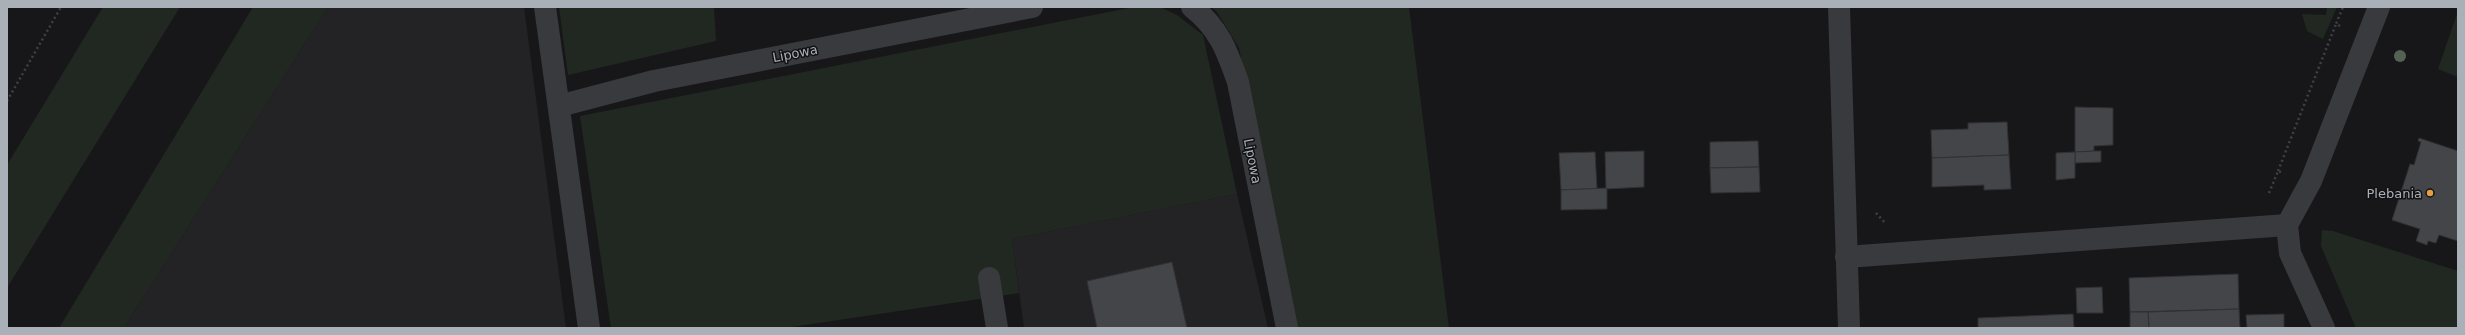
<svg xmlns="http://www.w3.org/2000/svg" width="2465" height="335" font-family="'DejaVu Sans',sans-serif">
<style>
.built{fill:#232326}
.green{fill:#212821}
.building{fill:#444549;stroke:#313135}
.lines{fill:none;stroke-linecap:round;stroke-linejoin:round}
.path{stroke:#3e4144;stroke-width:2.5;stroke-dasharray:2 3;stroke-linecap:butt}
.minor{stroke:#383a3d;stroke-width:22}
.tree{fill:#536353}
.poi-dot{fill:#e59d43;stroke:#121214;stroke-width:1.5}
.labels{text-anchor:middle;stroke-width:3;stroke-linejoin:round;paint-order:stroke}
.street-label{font-size:13px;fill:#aab0b8;stroke:#121214}
.poi-label{font-size:13px;fill:#aab0b8;stroke:#121214;text-anchor:end}
</style>
<rect width="100%" height="100%" fill="#171719"/>
<!-- built -->
<g class="built">
<polygon points="328,7 524,7 566,328 124,328"/>
<polygon points="1237,194 1268,328 1024,328 1012,239"/>
</g>
<!-- green -->
<g class="green">
<polygon points="103,7 180,7 7,288 7,165"/>
<polygon points="253,7 328,7 124,328 59,328"/>
<polygon points="559,7 714,7 716,41 568,75"/>
<polygon points="1134,7 1160,7 1177,15 1203,35 1237,194 1012,239 1019,293 785,328 611,328 580,116"/>
<polygon points="1211,7 1409,7 1449,328 1295,328 1239,48 1217,12"/>
<polygon points="2327,7 2337,7 2323,39 2307,31 2302,14 2326,15"/>
<polygon points="2458,11 2458,77 2438,69"/>
<polygon points="2322,230 2333,231 2458,271 2458,328 2356,328 2321,246"/>
</g>
<!-- building -->
<g class="building">
<polygon points="2075,107 2113,108 2113,145 2094,146 2094,151 2075,152"/>
<polygon points="2007,122 2009,155 1932,158 1931,130 1968,129 1968,123"/>
<polygon points="2419,138 2458,151 2458,241 2439,235 2436,243 2428,241 2427,245 2416,241 2420,229 2392,220 2410,164 2414,165 2421,142 2418,141"/>
<polygon points="1758,141 1759,167 1710,168 1710,142"/>
<polygon points="1644,151 1644,187 1606,189 1605,152"/>
<polygon points="2094,151 2101,151 2101,162 2075,163 2075,152"/>
<polygon points="1595,152 1597,189 1561,190 1559,153"/>
<polygon points="2075,152 2075,178 2056,180 2056,153"/>
<polygon points="2009,155 2011,189 1984,190 1984,185 1932,187 1932,158"/>
<polygon points="1759,167 1760,192 1711,193 1710,168"/>
<polygon points="1607,188 1607,209 1561,210 1561,190"/>
<polygon points="1172,262 1187,328 1097,328 1087,281"/>
<polygon points="2238,274 2239,309 2130,312 2129,278"/>
<polygon points="2102,287 2103,313 2077,313 2076,288"/>
<polygon points="2239,309 2240,328 2149,328 2148,312"/>
<polygon points="2130,312 2148,312 2149,328 2130,328"/>
<polygon points="2073,314 2074,328 1978,328 1978,318"/>
<polygon points="2284,314 2284,328 2247,328 2246,315"/>
</g>
<g class="lines">
<!-- path -->
<g class="path">
<polyline points="2340,26 2336,24 2343,7"/>
<polyline points="7,101 61,7"/>
<polyline points="2278,171 2336,24"/>
<polyline points="2269,193 2278,171 2283,173"/>
<polyline points="1876,213 1886,224"/>
</g>
<!-- minor -->
<g class="minor">
<polyline points="545,7 589,328"/>
<path d="M1192 7C1219 28 1227 51 1238 82L1287 328"/>
<polyline points="1839,7 1849,328"/>
<polyline points="559,106 654,81 1032,7"/>
<polyline points="1846,257 2287,225"/>
<polyline points="989,278 997,328"/>
<polyline points="2324,328 2290,253 2287,225 2311,181 2379,7"/>
</g>
</g>
<!-- trees -->
<circle class="tree" cx="2400" cy="56" r="6"/>
<!-- markers -->
<circle class="poi-dot" cx="2430" cy="193" r="4"/>
<g class="labels">
<!-- street labels -->
<g class="street-label">
<text transform="translate(795 53) rotate(-11)" y="5">Lipowa</text>
<text transform="translate(1253 161) rotate(79)" y="5">Lipowa</text>
</g>
<!-- poi labels -->
<g class="poi-label">
<text x="2422" y="198">Plebania</text>
</g>
</g>
<!-- border -->
<rect width="2465" height="335" fill="none" stroke="#aab0b8" stroke-width="16"/>
</svg>
